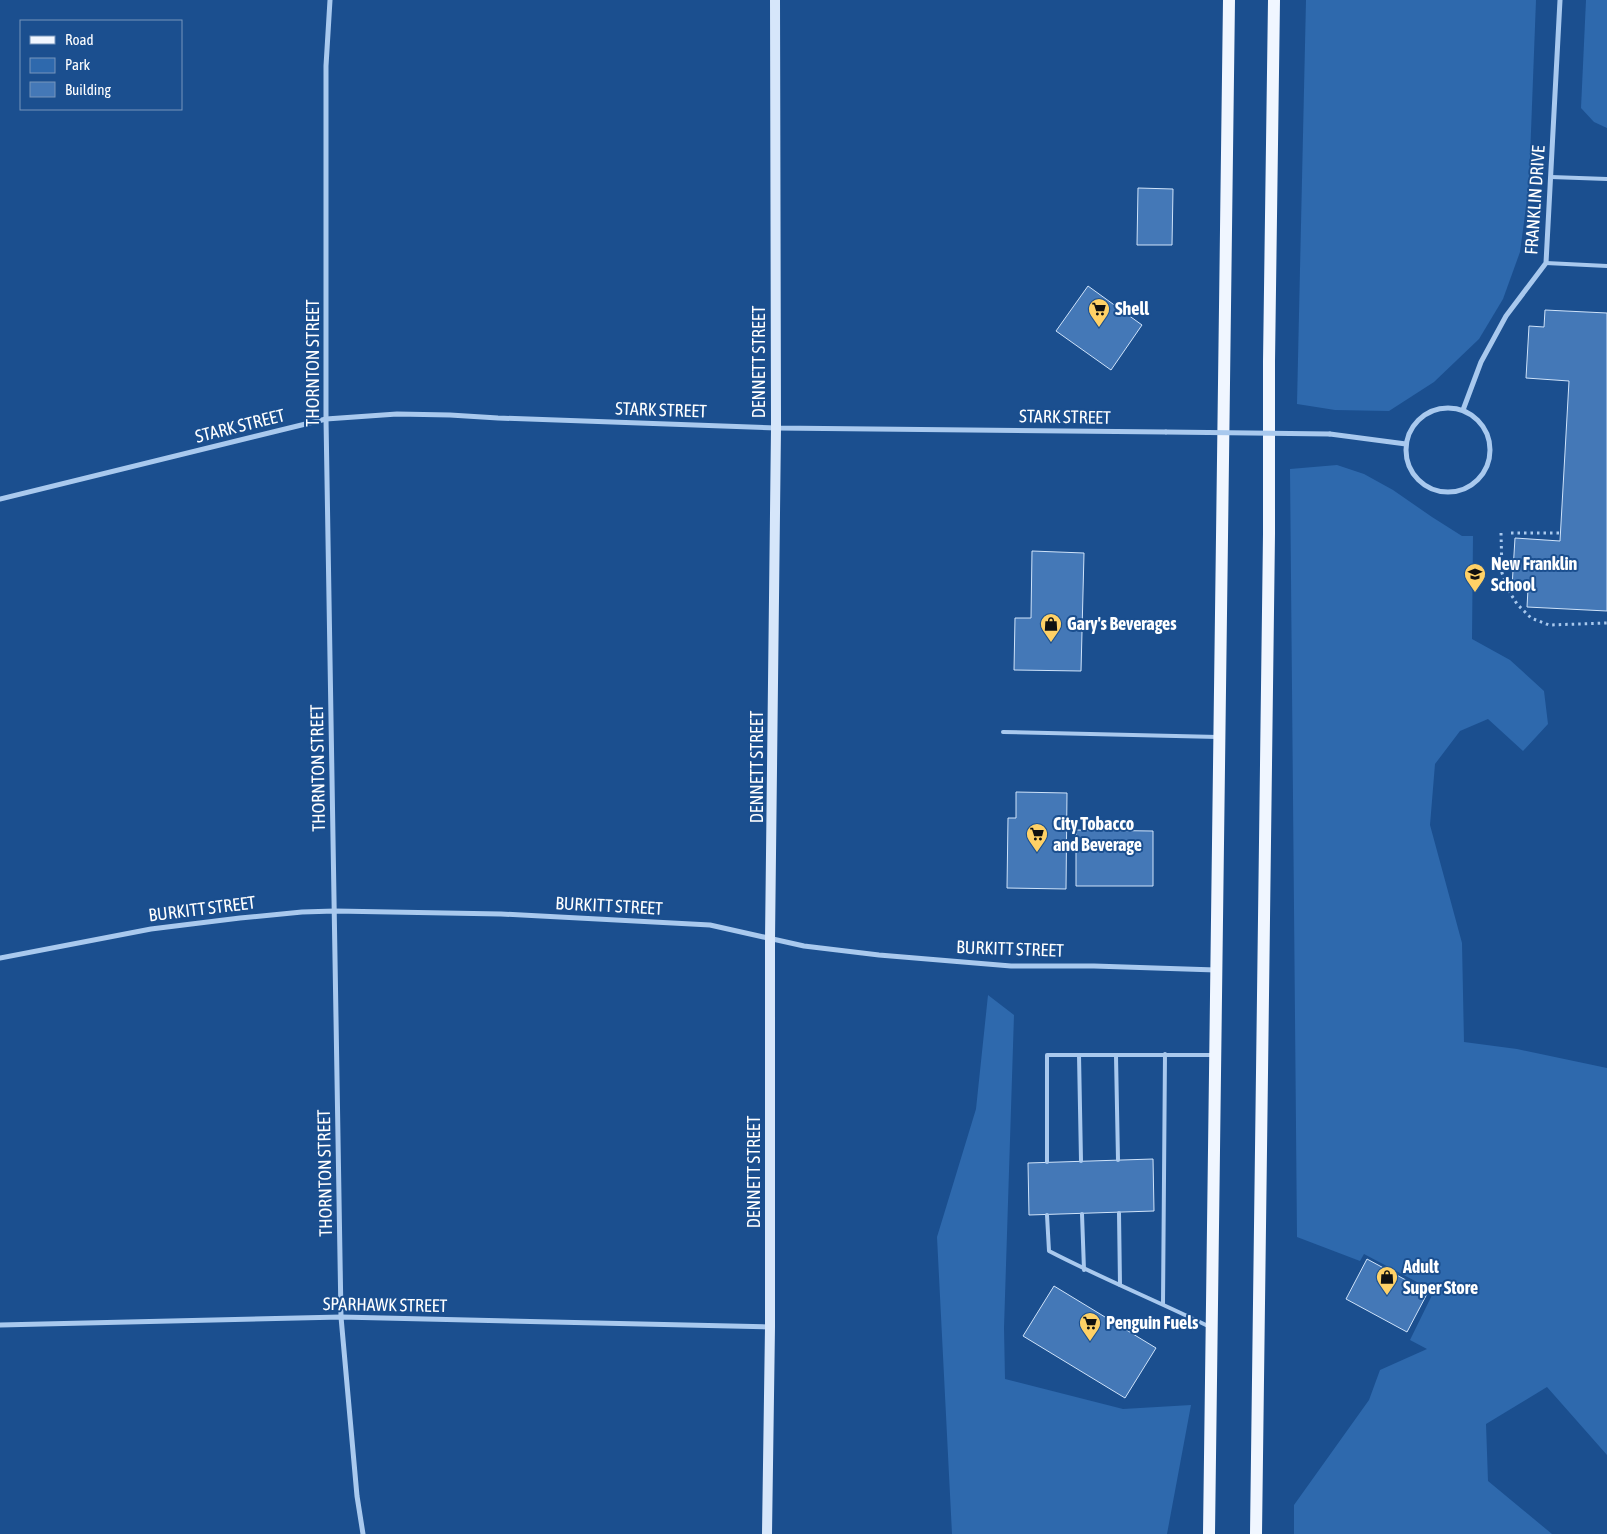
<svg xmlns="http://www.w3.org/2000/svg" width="1607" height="1534" font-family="'Asap Condensed',sans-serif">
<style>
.green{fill:#2e69ad}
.building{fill:#4478b7;stroke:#cfe3fa}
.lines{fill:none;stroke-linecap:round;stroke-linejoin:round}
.path{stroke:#a9c9ee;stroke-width:3;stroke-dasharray:2.5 4;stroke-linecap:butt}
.lane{stroke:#a9c9ee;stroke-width:4}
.street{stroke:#a9c9ee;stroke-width:5}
.secondary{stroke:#d6e6fa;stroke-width:10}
.primary{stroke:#f0f6ff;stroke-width:12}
.street-bridge{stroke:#a9c9ee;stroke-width:5}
.labels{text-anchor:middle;stroke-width:4;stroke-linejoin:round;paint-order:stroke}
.street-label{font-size:18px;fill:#fff;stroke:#1b4f8f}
.poi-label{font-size:18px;font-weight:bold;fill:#fff;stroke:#1b4f8f;text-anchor:start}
</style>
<rect width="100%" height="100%" fill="#1b4f8f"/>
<!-- green -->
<g class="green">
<polygon points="1306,0 1536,0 1529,184 1520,252 1503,299 1479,339 1434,382 1389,411 1335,410 1297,404"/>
<polygon points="1586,0 1607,0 1607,128 1594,122 1581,108"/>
<polygon points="1337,465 1364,474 1393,490 1432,517 1462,536 1473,536 1472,639 1510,660 1544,691 1548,724 1523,751 1488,719 1460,731 1435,764 1430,825 1462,943 1464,1042 1517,1049 1607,1068 1607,1455 1547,1387 1486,1424 1488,1481 1552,1534 1294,1534 1294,1505 1369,1400 1380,1370 1427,1349 1410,1340 1434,1291 1364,1254 1360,1261 1297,1237 1290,469"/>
<polygon points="988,995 1014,1015 1004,1328 1005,1379 1123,1409 1191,1405 1167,1534 952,1534 937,1237 976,1109"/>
</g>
<!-- building -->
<g class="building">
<polygon points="1138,188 1173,189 1172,245 1137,245"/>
<polygon points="1088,286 1142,325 1111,370 1056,331"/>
<polygon points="1545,310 1607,313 1607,611 1527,607 1528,589 1512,587 1515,538 1560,541 1569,381 1526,378 1529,326 1544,327"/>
<polygon points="1032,551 1084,553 1081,671 1014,670 1015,618 1031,618"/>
<polygon points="1016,792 1067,793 1066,889 1007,888 1008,818 1016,818"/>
<polygon points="1076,830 1153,831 1153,886 1076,886"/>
<polygon points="1153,1159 1154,1211 1029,1215 1028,1163"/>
<polygon points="1367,1259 1428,1292 1407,1332 1346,1299"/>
<polygon points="1054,1286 1156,1348 1125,1398 1023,1336"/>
</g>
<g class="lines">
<!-- path -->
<g class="path">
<polyline points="1501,533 1502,573 1507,588 1517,604 1531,618 1549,625 1607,623"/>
<polyline points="1511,533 1560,533"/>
</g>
<!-- lane -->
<g class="lane">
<polyline points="1551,177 1607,179"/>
<polyline points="1546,263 1607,266"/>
<polyline points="1003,732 1218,737"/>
<polyline points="1079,1055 1081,1161"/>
<polyline points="1116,1056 1118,1160"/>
<polyline points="1047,1162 1047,1055 1212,1055"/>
<polyline points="1119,1213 1120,1285"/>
<polyline points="1082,1214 1084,1270"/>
<path d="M1047 1215 1049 1251C1101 1278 1155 1300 1208 1326"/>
<polyline points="1163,1304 1165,1054"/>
</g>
<!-- street -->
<g class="street">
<polyline points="330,0 326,66 326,419 341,1317 357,1496 363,1534"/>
<circle cx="1448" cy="450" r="42"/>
<polyline points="1463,410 1481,362 1506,316 1546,263 1560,0"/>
<polyline points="1330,434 1406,444"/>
<polyline points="0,499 326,419 397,414 450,415 498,418 776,428 1166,432"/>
<polyline points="0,958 151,929 240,918 302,912 335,911 501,914 710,925 804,946 879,955 1011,966 1094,966 1216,970"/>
<polyline points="0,1325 341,1317 770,1327"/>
</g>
<!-- secondary -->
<polyline class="secondary" points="767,1534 770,1327 770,939 776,428 775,0"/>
<!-- primary -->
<g class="primary">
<polyline points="1209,1534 1229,0"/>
<polyline points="1256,1534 1269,534 1269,362 1274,0"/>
</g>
<!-- street-bridge -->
<polyline class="street-bridge" points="1166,432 1330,434"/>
</g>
<!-- icons -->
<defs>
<g id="supermarket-pin" transform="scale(1.125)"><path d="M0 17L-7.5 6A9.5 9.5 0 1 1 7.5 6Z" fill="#ffd166" stroke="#1b4f8f"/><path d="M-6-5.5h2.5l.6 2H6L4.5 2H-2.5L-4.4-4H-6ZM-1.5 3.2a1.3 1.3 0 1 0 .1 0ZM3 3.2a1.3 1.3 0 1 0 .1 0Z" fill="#111"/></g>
<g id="school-pin" transform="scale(1.125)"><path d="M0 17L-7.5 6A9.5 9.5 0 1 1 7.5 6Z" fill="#ffd166" stroke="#1b4f8f"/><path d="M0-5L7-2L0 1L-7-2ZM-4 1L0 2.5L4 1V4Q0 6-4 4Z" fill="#111"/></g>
<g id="shop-pin" transform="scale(1.125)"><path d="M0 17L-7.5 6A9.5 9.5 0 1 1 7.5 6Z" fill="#ffd166" stroke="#1b4f8f"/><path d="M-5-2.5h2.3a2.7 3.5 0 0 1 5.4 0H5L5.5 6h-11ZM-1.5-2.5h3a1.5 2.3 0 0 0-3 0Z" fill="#111"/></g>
</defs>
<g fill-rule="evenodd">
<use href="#supermarket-pin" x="1099" y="309"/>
<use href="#school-pin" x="1475" y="574"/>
<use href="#shop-pin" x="1051" y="624"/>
<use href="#supermarket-pin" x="1037" y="834"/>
<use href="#shop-pin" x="1387" y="1277"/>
<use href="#supermarket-pin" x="1090" y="1323"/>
</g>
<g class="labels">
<!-- street labels -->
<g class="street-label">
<text transform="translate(1535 200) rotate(-86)" y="6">FRANKLIN DRIVE</text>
<text transform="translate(759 362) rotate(-90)" y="6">DENNETT STREET</text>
<text transform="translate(313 363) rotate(-90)" y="6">THORNTON STREET</text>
<text transform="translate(661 410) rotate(2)" y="6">STARK STREET</text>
<text transform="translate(1065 417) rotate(1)" y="6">STARK STREET</text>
<text transform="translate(240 426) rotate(-14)" y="6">STARK STREET</text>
<text transform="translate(757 767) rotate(-90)" y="6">DENNETT STREET</text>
<text transform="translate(318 768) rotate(-91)" y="6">THORNTON STREET</text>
<text transform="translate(609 906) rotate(3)" y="6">BURKITT STREET</text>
<text transform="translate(202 909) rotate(-7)" y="6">BURKITT STREET</text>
<text transform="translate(1010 949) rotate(2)" y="6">BURKITT STREET</text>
<text transform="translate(754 1172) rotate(-90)" y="6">DENNETT STREET</text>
<text transform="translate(325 1173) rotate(-91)" y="6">THORNTON STREET</text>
<text transform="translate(385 1305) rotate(1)" y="6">SPARHAWK STREET</text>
</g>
<!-- poi labels -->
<g class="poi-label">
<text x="1115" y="315">Shell</text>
<text x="1491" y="570">New Franklin<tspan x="1491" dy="21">School</tspan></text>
<text x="1067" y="630">Gary's Beverages</text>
<text x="1053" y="830">City Tobacco<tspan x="1053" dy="21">and Beverage</tspan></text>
<text x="1403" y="1273">Adult<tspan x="1403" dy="21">Super Store</tspan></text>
<text x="1106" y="1329">Penguin Fuels</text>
</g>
</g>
<!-- legend -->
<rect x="20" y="20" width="162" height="90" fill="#1b4f8f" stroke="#7695bc"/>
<rect x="30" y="36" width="25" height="8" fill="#f0f6ff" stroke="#7695bc"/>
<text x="65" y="45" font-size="15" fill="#ffffff">Road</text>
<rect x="30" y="58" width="25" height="15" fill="#2e69ad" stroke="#7695bc"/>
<text x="65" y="70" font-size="15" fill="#ffffff">Park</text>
<rect x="30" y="82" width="25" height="15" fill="#4478b7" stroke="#7695bc"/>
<text x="65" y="95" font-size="15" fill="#ffffff">Building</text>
</svg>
